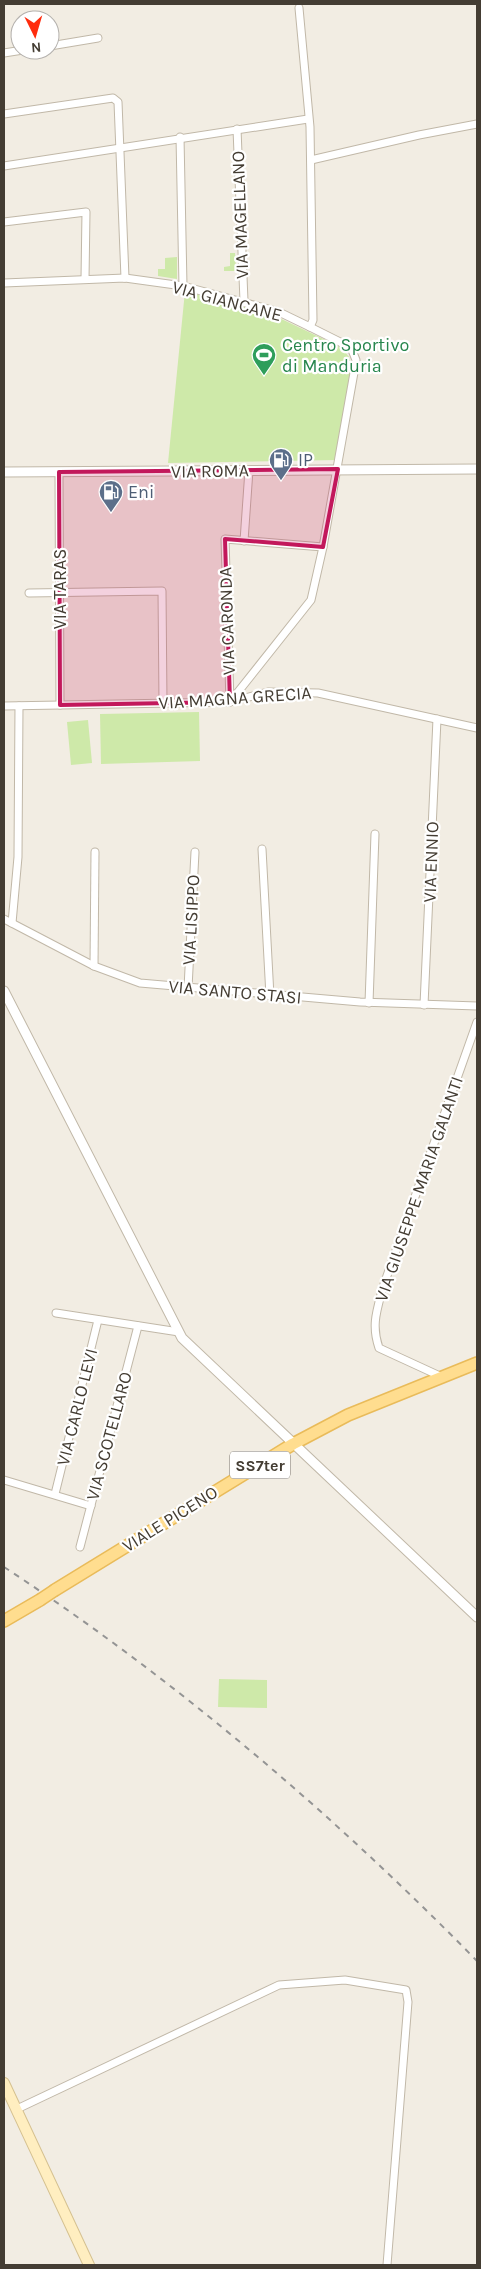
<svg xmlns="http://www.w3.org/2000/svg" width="481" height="2269" font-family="Karla,sans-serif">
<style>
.green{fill:#cee9a9}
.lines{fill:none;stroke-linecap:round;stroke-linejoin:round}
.minor-casing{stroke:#c1b8a8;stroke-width:9}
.tertiary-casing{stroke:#c1b8a8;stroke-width:11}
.secondary-casing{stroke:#d5c190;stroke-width:12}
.primary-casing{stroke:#e9bb5a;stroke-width:14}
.minor{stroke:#fff;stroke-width:7}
.tertiary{stroke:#fff;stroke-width:9}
.secondary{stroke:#ffeec0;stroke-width:10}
.primary{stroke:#ffdd8f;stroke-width:11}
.rail{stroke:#949494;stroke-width:2;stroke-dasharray:6 6;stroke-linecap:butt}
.primary-bridge-casing{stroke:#e9bb5a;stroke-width:14;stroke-linecap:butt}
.primary-bridge{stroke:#ffdd8f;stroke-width:11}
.marked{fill:#c2185b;fill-opacity:0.2;stroke:#c2185b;stroke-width:4;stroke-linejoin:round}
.labels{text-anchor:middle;stroke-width:4.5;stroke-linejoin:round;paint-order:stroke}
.shield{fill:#fff;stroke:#7c7770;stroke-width:1}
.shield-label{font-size:16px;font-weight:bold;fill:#443d33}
.street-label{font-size:18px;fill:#443d33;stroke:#fff}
.leisure-label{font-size:18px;fill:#27864d;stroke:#fff;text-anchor:start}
.service-label{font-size:18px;fill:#4e5e75;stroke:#fff;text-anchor:start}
</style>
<rect width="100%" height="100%" fill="#f2ede3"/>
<!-- green -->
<g class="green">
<polygon points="230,253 235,253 236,271 224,271 224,267 230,266"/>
<polygon points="177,257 177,279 158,276 158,269 165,269 165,258"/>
<polygon points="185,291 271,314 336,345 342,348 349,357 352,373 337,460 168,463"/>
<polygon points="199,712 200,761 101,764 100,714"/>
<polygon points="88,720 92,763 71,765 67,722"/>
<polygon points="219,1679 267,1680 267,1708 218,1707"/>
</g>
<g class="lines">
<!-- minor casing -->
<g class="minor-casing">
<g id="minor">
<polyline points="299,8 310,127 313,320 310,327"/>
<polyline points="50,46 98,38"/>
<polyline points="4,53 23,50"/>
<polyline points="4,114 113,98 118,102 125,278"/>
<polyline points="237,129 244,301"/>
<polyline points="180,137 183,286"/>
<polyline points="311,160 419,135 477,124"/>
<polyline points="4,166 308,119"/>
<polyline points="4,222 86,212 85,279"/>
<polyline points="4,283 125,278 183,286 279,312 310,327 340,342 352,350 356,360 355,367 323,547 311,600 230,702"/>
<polyline points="59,472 60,705"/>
<polyline points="244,541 249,470"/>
<polyline points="29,593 162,591 163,703"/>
<polyline points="230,702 225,539 323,547"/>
<polyline points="4,706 230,702 268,692 318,693 477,728"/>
<polyline points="262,849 270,996"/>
<polyline points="4,919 94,966 140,983 360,1002 477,1006"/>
<polyline points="12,923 18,857 19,706"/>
<polyline points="94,966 95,852"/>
<polyline points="188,988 195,852"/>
<polyline points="369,1003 375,834"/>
<polyline points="424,1005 437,719"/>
<polyline points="56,1313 179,1332"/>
<path d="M442 1377 379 1348C371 1325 377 1310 383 1287L477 1022"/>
<polyline points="4,1480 91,1506"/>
<polyline points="55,1494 98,1320"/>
<polyline points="80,1547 138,1326"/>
<polyline points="17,2109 279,1985 345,1980 406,1990 408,2002 387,2265"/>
</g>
</g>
<!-- tertiary casing -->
<g class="tertiary-casing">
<g id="tertiary">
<polyline points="4,472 477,469"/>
<polyline points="4,991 182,1338 477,1617"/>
</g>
</g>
<!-- secondary casing -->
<g class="secondary-casing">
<polyline id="secondary" points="4,2083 89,2265"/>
</g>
<!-- primary casing -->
<g class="primary-casing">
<g id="primary">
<polyline points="55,1590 293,1444 348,1415 477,1363"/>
<polyline points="4,1621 40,1600"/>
</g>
</g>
<!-- minor -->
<use href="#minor" class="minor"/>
<!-- tertiary -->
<use href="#tertiary" class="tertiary"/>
<!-- secondary -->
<use href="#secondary" class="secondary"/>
<!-- primary -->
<use href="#primary" class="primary"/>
<!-- rail -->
<path class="rail" d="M4 1567C175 1679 334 1815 477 1961"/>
<!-- primary-bridge casing -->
<g class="primary-bridge-casing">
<polyline id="primary-bridge" points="40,1600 55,1590"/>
</g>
<!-- primary-bridge -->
<use href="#primary-bridge" class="primary-bridge"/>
</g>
<!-- marked area -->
<path class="marked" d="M338 469 323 547 225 539 230 702 60 705 59 472Z"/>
<!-- icons -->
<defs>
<g id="stadium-pin" transform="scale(1.25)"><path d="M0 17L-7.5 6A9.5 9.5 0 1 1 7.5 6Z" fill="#2e9e5b" stroke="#fff"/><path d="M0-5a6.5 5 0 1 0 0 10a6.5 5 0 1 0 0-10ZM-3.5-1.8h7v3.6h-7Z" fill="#fff"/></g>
<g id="fuel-pin" transform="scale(1.25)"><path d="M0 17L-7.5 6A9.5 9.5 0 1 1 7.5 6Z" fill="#5c6f8a" stroke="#fff"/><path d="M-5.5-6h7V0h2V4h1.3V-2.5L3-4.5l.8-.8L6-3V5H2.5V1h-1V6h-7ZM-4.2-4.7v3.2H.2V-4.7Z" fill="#fff"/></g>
</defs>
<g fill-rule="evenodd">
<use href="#stadium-pin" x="264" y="355"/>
<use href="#fuel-pin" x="281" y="460"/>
<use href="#fuel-pin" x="111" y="492"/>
</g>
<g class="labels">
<!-- shield labels -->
<rect class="shield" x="230" y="1451.5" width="60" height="27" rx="4"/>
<g class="shield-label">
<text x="260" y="1471">SS7ter</text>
</g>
<!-- street labels -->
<g class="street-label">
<text transform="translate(240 215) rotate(-92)" y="6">VIA MAGELLANO</text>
<text transform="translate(227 301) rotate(15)" y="6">VIA GIANCANE</text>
<text transform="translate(210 471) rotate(-1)" y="6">VIA ROMA</text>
<text transform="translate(60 589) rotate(-90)" y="6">VIA TARAS</text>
<text transform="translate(227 621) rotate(-92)" y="6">VIA CARONDA</text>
<text transform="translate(235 698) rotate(-4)" y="6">VIA MAGNA GRECIA</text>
<text transform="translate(431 862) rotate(-88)" y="6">VIA ENNIO</text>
<text transform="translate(191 920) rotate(-87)" y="6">VIA LISIPPO</text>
<text transform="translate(235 992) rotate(5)" y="6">VIA SANTO STASI</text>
<text transform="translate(419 1189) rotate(-71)" y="6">VIA GIUSEPPE MARIA GALANTI</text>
<text transform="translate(77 1407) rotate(-76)" y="6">VIA CARLO LEVI</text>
<text transform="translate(109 1436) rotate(-75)" y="6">VIA SCOTELLARO</text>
<text transform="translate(170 1519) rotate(-32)" y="6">VIALE PICENO</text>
</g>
<!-- leisure labels -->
<g class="leisure-label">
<text x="282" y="351">Centro Sportivo<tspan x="282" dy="21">di Manduria</tspan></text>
</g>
<!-- service labels -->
<g class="service-label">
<text x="298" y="466">IP</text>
<text x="128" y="498">Eni</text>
</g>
</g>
<!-- border -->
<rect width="481" height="2269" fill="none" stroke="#443d33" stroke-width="10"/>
<!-- north arrow -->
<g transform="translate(35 35) rotate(175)"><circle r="24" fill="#ffffff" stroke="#b4b1ad"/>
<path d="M0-4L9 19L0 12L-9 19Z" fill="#ff2c0d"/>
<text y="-8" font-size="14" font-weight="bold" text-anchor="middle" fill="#443d33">N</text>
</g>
</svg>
